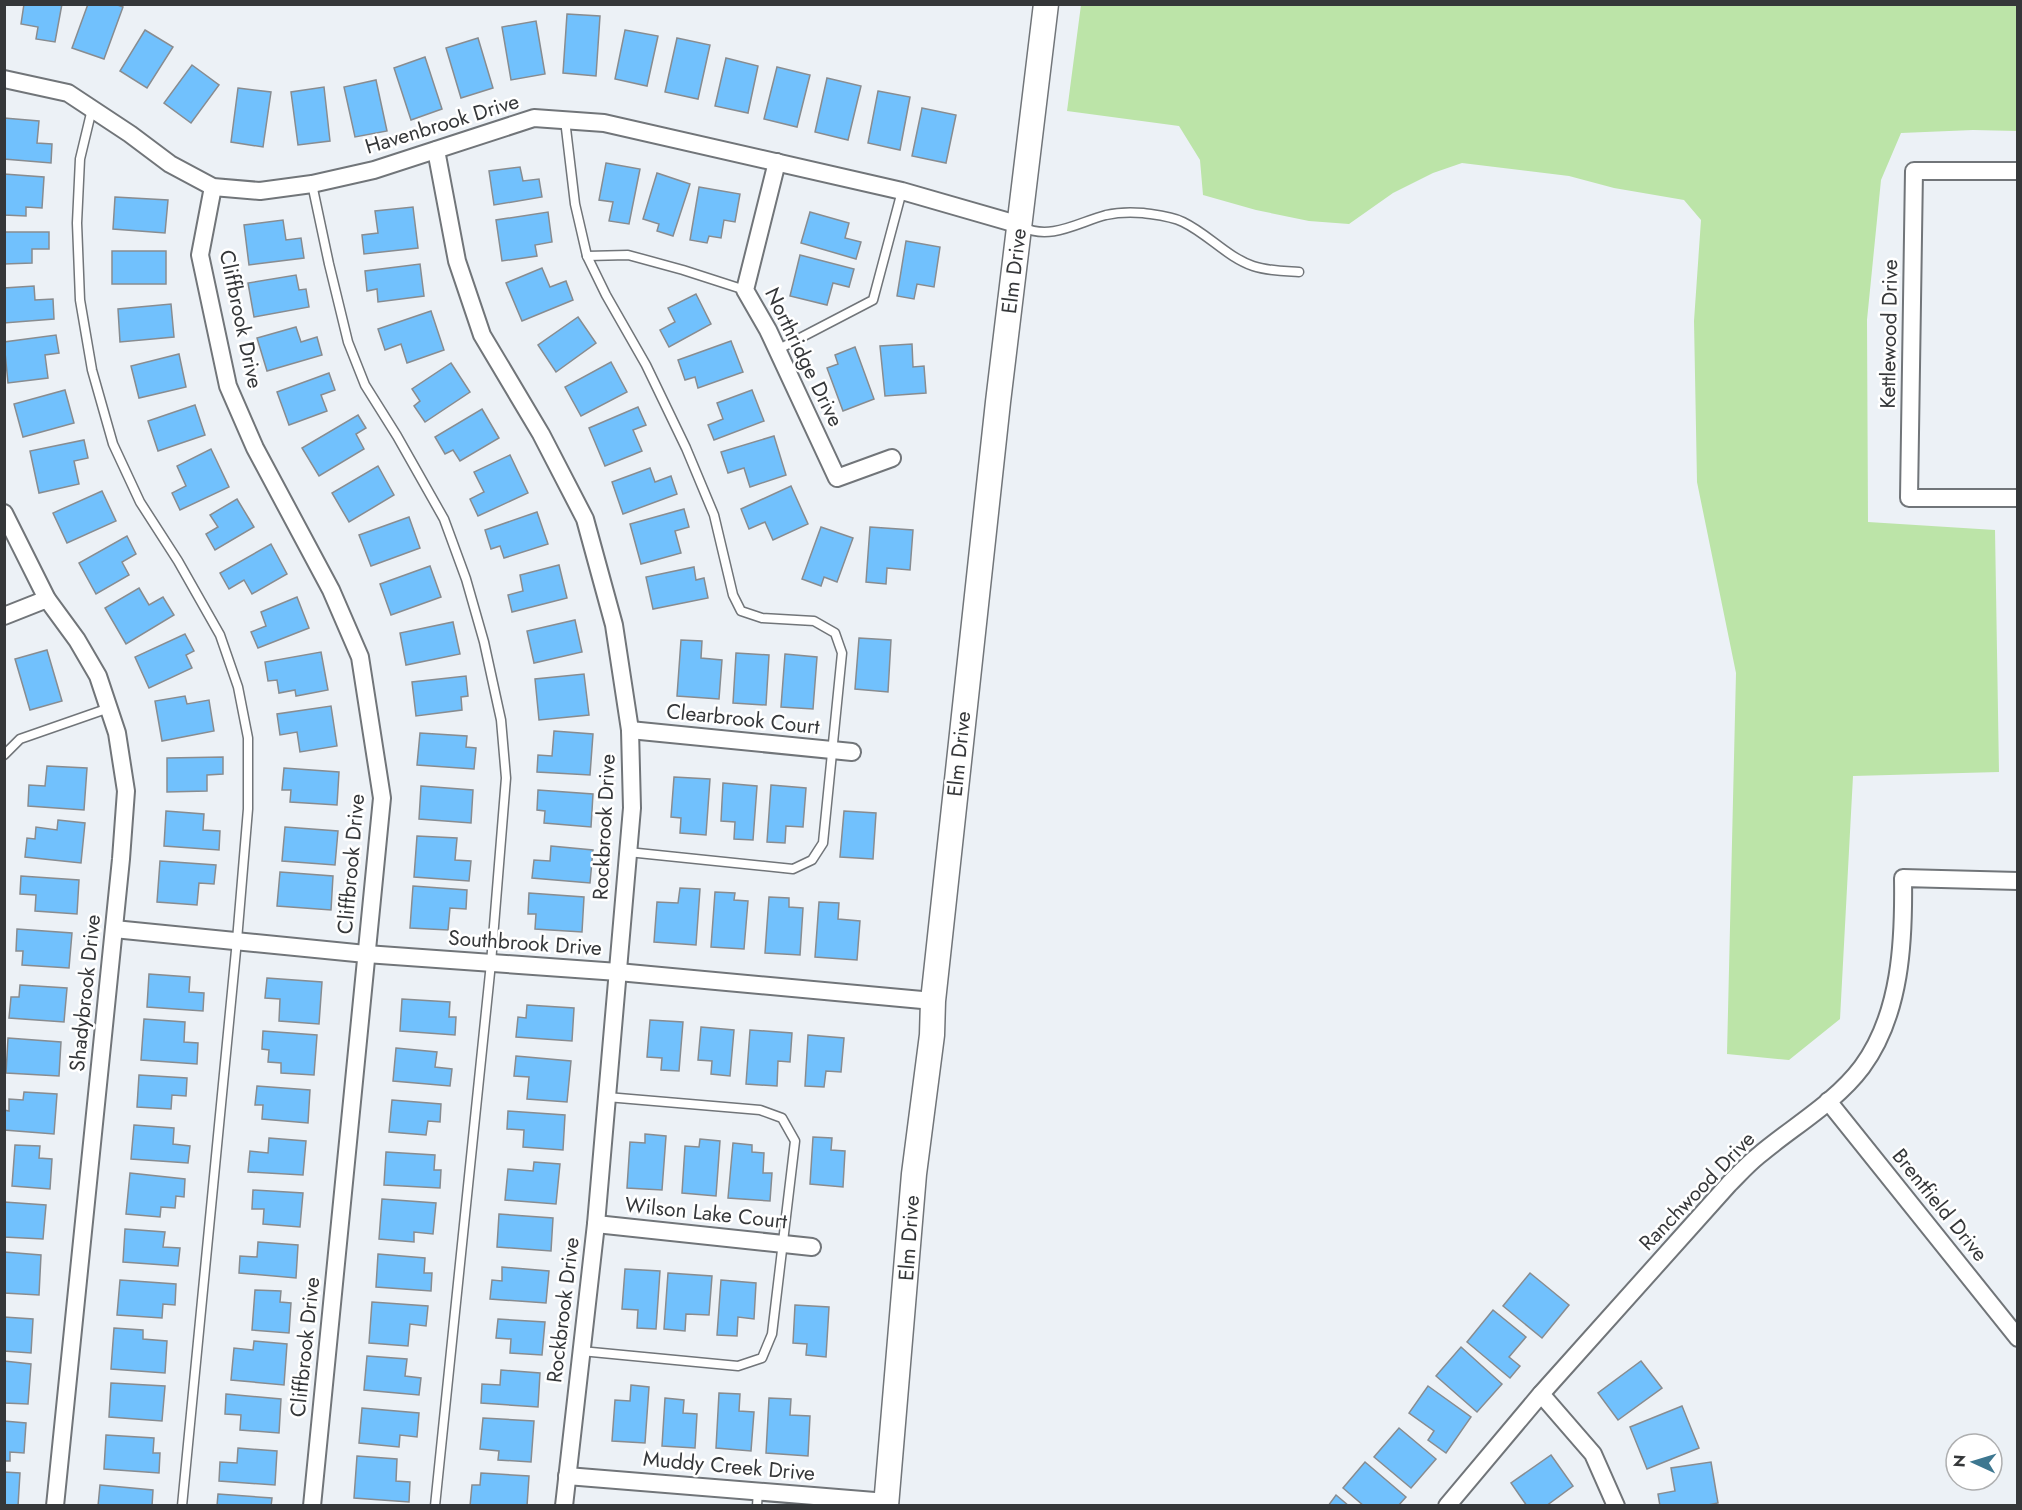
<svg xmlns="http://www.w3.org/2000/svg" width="2022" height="1510" font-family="Jost,sans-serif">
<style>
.green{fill:#bce4a8}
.building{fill:#71c1fd;stroke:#888c90;stroke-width:1.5}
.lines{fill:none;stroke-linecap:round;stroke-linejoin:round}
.lane-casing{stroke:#717579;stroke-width:11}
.street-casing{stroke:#717579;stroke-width:20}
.secondary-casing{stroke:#717579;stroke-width:27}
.lane{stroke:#fff;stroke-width:8}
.street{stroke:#fff;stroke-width:16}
.secondary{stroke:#fff;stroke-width:24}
.labels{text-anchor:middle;stroke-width:5;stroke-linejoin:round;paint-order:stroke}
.street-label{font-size:21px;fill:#353739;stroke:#fff}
</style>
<rect width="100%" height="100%" fill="#ecf1f6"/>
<!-- green -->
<polygon class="green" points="1081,5 2017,5 2017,131 1973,130 1901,133 1881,180 1867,320 1868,522 1995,530 1999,772 1853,776 1840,1019 1789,1060 1727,1054 1736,673 1697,482 1694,321 1701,220 1684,200 1614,188 1569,176 1462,163 1433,173 1393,193 1349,224 1309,221 1256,210 1203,195 1200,160 1179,126 1067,111"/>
<!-- building -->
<g class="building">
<polygon points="24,4 62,4 55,42 36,39 38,27 21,24"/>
<polygon points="88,4 115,4 123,7 104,59 72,48"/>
<polygon points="567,14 600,16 596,76 563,73"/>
<polygon points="536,21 545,74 511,80 502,27"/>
<polygon points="145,30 173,47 147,88 120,71"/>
<polygon points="625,30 658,36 647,86 615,79"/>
<polygon points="478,38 493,88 461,98 446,48"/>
<polygon points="677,38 710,45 698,99 665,92"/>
<polygon points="425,57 442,109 411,120 394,68"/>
<polygon points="726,58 758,66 748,113 715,106"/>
<polygon points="192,65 219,85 191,123 164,103"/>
<polygon points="777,67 810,75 797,127 764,119"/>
<polygon points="827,78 861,86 848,140 815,132"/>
<polygon points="376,80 387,131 355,137 344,87"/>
<polygon points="324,87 330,141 298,145 291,92"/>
<polygon points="238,88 271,92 263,147 231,142"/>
<polygon points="878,91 910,97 900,150 868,143"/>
<polygon points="922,108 956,115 946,163 912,156"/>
<polygon points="4,118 39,121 37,143 52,144 51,163 4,159"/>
<polygon points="606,163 640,169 629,224 609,221 613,202 599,200"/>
<polygon points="520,167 523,181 539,179 542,197 494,205 489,171"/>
<polygon points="657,173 690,184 673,236 657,231 659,224 643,219"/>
<polygon points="4,174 44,177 42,208 26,207 26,216 4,215"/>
<polygon points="699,187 740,194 735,222 724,220 721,238 709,236 707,243 690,240"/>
<polygon points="115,197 168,200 165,233 113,229"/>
<polygon points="413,207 418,248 364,254 362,235 378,233 375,211"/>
<polygon points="548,212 552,242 535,245 537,256 502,261 496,220"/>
<polygon points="810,212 849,223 845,238 861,242 856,259 801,243"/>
<polygon points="283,220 286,240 301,238 304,258 249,265 244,225"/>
<polygon points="4,232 49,232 49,249 32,249 32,263 4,264"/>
<polygon points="906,241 940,247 934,287 917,284 914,299 897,296"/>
<rect x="112" y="251" width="54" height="33"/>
<polygon points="800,255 854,269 849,287 833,283 827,305 790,296"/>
<polygon points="420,264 424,296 378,302 377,289 367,291 365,271"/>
<polygon points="542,268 550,287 566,281 573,300 522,321 506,283"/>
<polygon points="296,275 299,290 306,289 309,307 254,317 248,283"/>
<polygon points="34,286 35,300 53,299 54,319 4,323 4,288"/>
<polygon points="696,294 711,324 669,347 660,330 675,322 668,308"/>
<polygon points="171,304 174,337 120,342 118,309"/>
<polygon points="431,311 444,350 407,363 401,344 385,350 378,329"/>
<polygon points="578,317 596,343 556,372 538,345"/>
<polygon points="296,327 301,342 317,337 322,355 267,371 257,338"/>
<polygon points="56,335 59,353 45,355 48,378 8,383 4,342"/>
<polygon points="731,341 743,372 698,388 695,377 685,380 678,360"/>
<polygon points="912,344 913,367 924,366 926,393 885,396 880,346"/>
<polygon points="855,347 874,399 843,411 827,368 838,364 835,355"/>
<polygon points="179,354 186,387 139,398 131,366"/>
<polygon points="611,362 627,392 581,416 565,387"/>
<polygon points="451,363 470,392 425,422 414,406 420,401 412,389"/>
<polygon points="329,373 335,390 321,395 327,411 289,425 277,392"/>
<polygon points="65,390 74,423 23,437 14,404"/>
<polygon points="752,390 764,421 714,440 708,425 723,419 717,403"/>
<polygon points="195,405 205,435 158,451 148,421"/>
<polygon points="638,407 646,425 633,430 642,451 605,466 589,428"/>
<polygon points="482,409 499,438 460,461 453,450 445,454 435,437"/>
<polygon points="358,415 366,428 356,434 364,449 319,476 302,448"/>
<polygon points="774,436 786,475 750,487 744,468 728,473 721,452"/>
<polygon points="84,440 88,458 74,461 79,484 39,493 30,451"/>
<polygon points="211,449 229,487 180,510 172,493 186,486 177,466"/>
<polygon points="510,455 528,493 478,516 470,499 484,492 474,472"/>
<polygon points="378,466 394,495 349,522 332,493"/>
<polygon points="650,468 655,482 671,476 677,494 623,514 612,482"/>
<polygon points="791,486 808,524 773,540 765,522 749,529 741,509"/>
<polygon points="102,491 116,521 67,543 53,513"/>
<polygon points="237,499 254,527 215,550 206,534 218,527 210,515"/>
<polygon points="684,509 689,527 675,531 681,553 641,564 630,524"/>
<polygon points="537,512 548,544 504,558 500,546 491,549 485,530"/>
<polygon points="409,517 420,548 371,566 359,535"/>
<polygon points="821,527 853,538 837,582 824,577 821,586 802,579"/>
<polygon points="870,527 913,530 910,570 887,568 886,584 866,582"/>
<polygon points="127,536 136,554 122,562 129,575 96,594 79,563"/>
<polygon points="271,544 287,574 252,594 244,580 229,589 220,573"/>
<polygon points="559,565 567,598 512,612 508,595 523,591 520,575"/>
<polygon points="430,566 441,597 391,615 380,584"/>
<polygon points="694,567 696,580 704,578 708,598 653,609 646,577"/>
<polygon points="139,588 149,605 163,597 174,615 126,644 105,608"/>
<polygon points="297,597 309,628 258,648 251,632 266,626 261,612"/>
<polygon points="575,620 582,652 534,663 527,631"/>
<polygon points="453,622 460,654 406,665 400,633"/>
<polygon points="185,634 194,651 186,655 192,668 149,688 135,657"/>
<polygon points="859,638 891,640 888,692 855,689"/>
<polygon points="681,640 702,641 701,658 722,660 719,699 677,696"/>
<polygon points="47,650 62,701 30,710 15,659"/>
<polygon points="321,652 328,690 296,696 295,690 279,693 277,680 268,681 265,662"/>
<polygon points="736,653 769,655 766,705 733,703"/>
<polygon points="785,654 817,657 813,709 781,707"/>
<polygon points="584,674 589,715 539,720 535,679"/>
<polygon points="466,676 468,696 461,697 462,710 416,716 412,682"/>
<polygon points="185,696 187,704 209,700 214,731 162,741 155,701"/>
<polygon points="331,706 337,746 300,752 297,732 280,735 277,714"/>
<polygon points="554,731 593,734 590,775 537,772 538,755 552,756"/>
<polygon points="420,733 467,736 466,747 476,748 474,769 417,765"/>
<polygon points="223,757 223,774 207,775 207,791 167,792 167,758"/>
<polygon points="47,766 87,768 84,810 28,806 29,785 45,786"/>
<polygon points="284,768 339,772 337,805 290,802 291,790 282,790"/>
<polygon points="674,777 710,779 706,835 680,833 681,818 671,817"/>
<polygon points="723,783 757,786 753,840 734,839 735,822 721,821"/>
<polygon points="771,785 806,788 803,827 786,826 785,843 767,842"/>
<polygon points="421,786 473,790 471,823 419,819"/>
<polygon points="538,790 593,794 591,827 544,823 545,811 537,810"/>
<polygon points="166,811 204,814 203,830 220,831 219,850 164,846"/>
<polygon points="844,811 876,813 873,859 840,857"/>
<polygon points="58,820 85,823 81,863 25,857 27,838 35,839 36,827 57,830"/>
<polygon points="285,827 338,831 335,865 282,861"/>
<polygon points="417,836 457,838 455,860 471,861 469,881 414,877"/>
<polygon points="551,846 593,850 590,883 532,878 534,860 550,861"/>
<polygon points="160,861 216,865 214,884 199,883 197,905 157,902"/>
<polygon points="280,872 333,876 331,910 277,906"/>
<polygon points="21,876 79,880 77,914 35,911 36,895 20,894"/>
<polygon points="413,886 467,890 466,909 450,908 448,930 410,928"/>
<polygon points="680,888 700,889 696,945 654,942 657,902 678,903"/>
<polygon points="715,892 735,893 734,900 748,901 744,949 711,947"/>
<polygon points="529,893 584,897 582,932 535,929 536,914 528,914"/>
<polygon points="769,897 789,898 789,907 803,908 800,955 765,953"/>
<polygon points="819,902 839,903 838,919 860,921 857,960 815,957"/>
<polygon points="17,929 72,933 69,968 22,965 23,951 16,951"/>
<polygon points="149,974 190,977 189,992 204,993 203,1011 147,1007"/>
<polygon points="267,978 322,982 319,1024 279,1021 280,999 265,998"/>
<polygon points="20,985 67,988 64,1022 9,1018 11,997 19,997"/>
<polygon points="402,999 450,1002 449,1017 456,1017 455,1035 400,1031"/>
<polygon points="527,1005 574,1008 572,1041 516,1037 518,1017 526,1018"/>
<polygon points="144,1019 185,1022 184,1042 198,1043 197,1064 141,1060"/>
<polygon points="650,1020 683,1022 679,1071 661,1070 662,1058 647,1057"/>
<polygon points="701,1027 734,1030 730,1076 711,1074 712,1061 698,1060"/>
<polygon points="750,1030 792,1033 790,1062 778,1061 777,1086 746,1084"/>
<polygon points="263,1031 317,1035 314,1075 281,1073 281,1063 268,1062 269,1050 262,1049"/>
<polygon points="808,1035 844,1038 841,1072 826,1071 824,1087 805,1086"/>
<polygon points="8,1038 61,1042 59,1076 6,1073"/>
<polygon points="396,1048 437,1052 435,1067 452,1069 450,1086 393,1081"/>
<polygon points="516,1056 571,1061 567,1102 527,1099 529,1077 514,1076"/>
<polygon points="139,1075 187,1078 186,1096 172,1095 171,1109 137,1107"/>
<polygon points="257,1086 310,1090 308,1123 262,1119 263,1105 255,1105"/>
<polygon points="24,1092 57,1094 54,1134 4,1130 4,1110 9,1111 9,1099 23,1100"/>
<polygon points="392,1100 441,1104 440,1122 428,1121 426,1135 389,1132"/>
<polygon points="508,1111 565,1115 563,1150 523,1147 524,1130 507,1129"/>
<polygon points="134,1125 174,1128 173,1144 190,1146 188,1163 131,1159"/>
<polygon points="645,1134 666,1136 662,1190 627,1188 630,1142 645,1143"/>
<polygon points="813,1137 832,1138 831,1150 845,1151 843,1187 810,1184"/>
<polygon points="269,1138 306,1141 303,1175 248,1172 250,1151 268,1153"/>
<polygon points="700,1139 720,1141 716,1196 682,1193 685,1146 699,1147"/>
<polygon points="733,1143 752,1145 752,1152 764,1153 763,1173 772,1173 770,1201 728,1198"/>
<polygon points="15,1145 40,1146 39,1158 52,1159 50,1189 12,1186"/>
<polygon points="386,1152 435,1155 434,1170 441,1170 440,1188 384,1185"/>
<polygon points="534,1162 560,1164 556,1204 505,1200 508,1169 533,1171"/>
<polygon points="130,1173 185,1179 184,1197 176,1196 175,1208 161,1207 160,1217 126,1214"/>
<polygon points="253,1190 303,1193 300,1227 263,1224 264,1209 252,1209"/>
<polygon points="382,1199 436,1203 433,1234 414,1232 414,1242 379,1239"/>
<polygon points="4,1202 46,1205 43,1239 4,1237"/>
<polygon points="499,1214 553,1218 551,1251 497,1247"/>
<polygon points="125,1229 165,1232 163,1247 180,1248 178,1266 123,1262"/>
<polygon points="258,1242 298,1245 296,1278 239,1273 240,1256 257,1257"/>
<polygon points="4,1252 41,1255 39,1295 4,1293"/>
<polygon points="378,1254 425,1258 424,1273 432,1273 431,1291 376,1287"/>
<polygon points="502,1267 549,1271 546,1303 490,1299 492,1280 502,1281"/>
<polygon points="625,1269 660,1271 656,1329 637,1328 638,1310 622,1309"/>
<polygon points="668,1273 712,1276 709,1315 686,1314 685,1331 664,1329"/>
<polygon points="1530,1273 1569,1305 1542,1338 1503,1306"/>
<polygon points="120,1280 176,1284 175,1305 163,1304 162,1318 117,1315"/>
<polygon points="721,1280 756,1283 754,1319 738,1317 737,1336 717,1335"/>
<polygon points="255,1290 281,1291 280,1302 291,1303 289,1333 252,1330"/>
<polygon points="372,1302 428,1306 426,1326 410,1324 408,1346 369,1343"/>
<polygon points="795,1305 829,1307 826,1357 806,1355 807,1344 793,1343"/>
<polygon points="1493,1310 1526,1337 1509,1357 1520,1366 1510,1378 1467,1342"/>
<polygon points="4,1317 33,1319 31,1353 4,1351"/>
<polygon points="498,1319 545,1322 542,1355 510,1353 511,1339 496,1338"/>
<polygon points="114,1328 143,1330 143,1339 167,1341 165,1373 111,1369"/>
<polygon points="254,1341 287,1344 284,1385 231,1380 234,1348 253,1350"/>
<polygon points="1461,1347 1502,1384 1477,1412 1436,1376"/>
<polygon points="367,1356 407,1359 405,1376 421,1378 419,1395 364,1390"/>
<polygon points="4,1361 31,1364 28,1404 4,1403"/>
<polygon points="1641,1361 1662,1388 1618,1420 1598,1393"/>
<polygon points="501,1370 540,1373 538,1407 481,1403 482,1384 500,1385"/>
<polygon points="111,1383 165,1386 162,1421 109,1417"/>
<polygon points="631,1385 649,1387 645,1443 612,1441 615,1400 630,1401"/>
<polygon points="1428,1386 1471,1417 1446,1453 1428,1440 1434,1431 1409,1413"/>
<polygon points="719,1393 740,1394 739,1411 754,1412 751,1451 716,1448"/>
<polygon points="226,1394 281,1399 279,1433 240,1430 241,1415 225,1414"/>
<polygon points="665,1398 684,1400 683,1413 697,1414 695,1448 662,1446"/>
<polygon points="769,1398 791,1399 790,1415 810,1416 808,1456 766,1453"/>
<polygon points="1682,1406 1699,1448 1647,1469 1630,1427"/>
<polygon points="362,1408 419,1413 417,1437 400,1435 399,1447 359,1443"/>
<polygon points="483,1418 534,1421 531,1462 498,1460 499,1451 480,1449"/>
<polygon points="4,1421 26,1423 24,1453 10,1452 10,1461 4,1461"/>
<polygon points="1399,1428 1436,1459 1411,1488 1374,1457"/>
<polygon points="106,1435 154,1438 153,1453 160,1453 159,1473 104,1469"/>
<polygon points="238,1448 277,1451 275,1485 219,1481 220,1462 237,1463"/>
<polygon points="1551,1455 1573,1486 1546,1506 1527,1506 1511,1483"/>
<polygon points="357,1456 397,1459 396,1481 410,1482 409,1502 354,1498"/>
<polygon points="1365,1462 1406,1497 1398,1506 1364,1506 1343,1488"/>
<polygon points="1711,1462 1718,1503 1703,1506 1660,1506 1658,1494 1675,1491 1671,1468"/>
<polygon points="4,1472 20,1473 18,1506 4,1506"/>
<polygon points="481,1473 529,1476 527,1506 470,1506 472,1485 480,1485"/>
<polygon points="100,1485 153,1490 152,1506 98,1506"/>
<polygon points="218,1494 272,1498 271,1506 217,1506"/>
<polygon points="1336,1495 1349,1506 1328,1506"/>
</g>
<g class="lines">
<!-- lane casing -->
<g class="lane-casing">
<g id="lane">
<polyline points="92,109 80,159 77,223 80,300 92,370 113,444 140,502 178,561 220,635 238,687 248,738 248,809 237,940 182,1506"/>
<polyline points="565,120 575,204 587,256 606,295 646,365 686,448 714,515 733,595 741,611 762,618 814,621 835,633 842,653 823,843 812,860 793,869 628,852"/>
<polyline points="312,184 329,264 348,342 365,385 397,436 444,519 466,579 484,642 501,720 506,778 491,963 435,1506"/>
<path d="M1023 227C1050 241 1079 222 1106 215 1119 212 1131 212 1143 213 1156 215 1171 216 1183 222 1208 234 1227 257 1253 266 1268 271 1283 271 1299 272"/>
<polyline points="587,256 628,255 683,270 745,290"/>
<polyline points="777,350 873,300 902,191"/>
<polyline points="4,755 20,739 109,708"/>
<polyline points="581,1351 738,1366 762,1358 772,1334 795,1141 782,1118 760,1110 607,1097"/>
<polyline points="757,1506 758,1491"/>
</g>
</g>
<!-- street casing -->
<g class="street-casing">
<g id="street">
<polyline points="4,79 68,93 130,134 170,164 213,187 260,191 312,184 374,170 534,118 604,123 902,191 1020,225"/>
<polyline points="436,150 457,261 482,335 541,434 585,519 614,625 630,730 632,808 596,1224 564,1506"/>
<polyline points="777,162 745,290 768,330 837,478 892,458"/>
<polyline points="2018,171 1914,171 1909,498 2018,498"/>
<polyline points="213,187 200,255 228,386 255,448 331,590 360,657 382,798 312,1506"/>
<polyline points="4,513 47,599 77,640 98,676 117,733 126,791 121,859 55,1506"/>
<polyline points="4,616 47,599"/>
<polyline points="630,730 852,752"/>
<polyline points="114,929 366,954 618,972 933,1001"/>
<polyline points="1828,1101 2018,1338"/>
<polyline points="596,1224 812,1247"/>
<polyline points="1541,1394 1593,1454 1616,1506"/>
<polyline points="567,1476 887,1502"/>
<path d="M1447 1506 1541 1394 1729 1184C1739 1174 1748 1164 1758 1156 1792 1127 1835 1103 1862 1067 1901 1014 1904 941 1903 878L2018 881"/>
</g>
</g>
<!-- secondary casing -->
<g class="secondary-casing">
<polyline id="secondary" points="886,1506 914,1174 932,1035 933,1001 998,402 1046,4"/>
</g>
<!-- lane -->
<use href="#lane" class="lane"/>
<!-- street -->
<use href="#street" class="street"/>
<!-- secondary -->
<use href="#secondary" class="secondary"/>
</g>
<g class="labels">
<!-- street labels -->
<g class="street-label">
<text transform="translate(442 124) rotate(-17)" y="7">Havenbrook Drive</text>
<text transform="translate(1014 271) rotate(-83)" y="7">Elm Drive</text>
<text transform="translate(241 319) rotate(78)" y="7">Cliffbrook Drive</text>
<text transform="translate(1889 334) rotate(-89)" y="7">Kettlewood Drive</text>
<text transform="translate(804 357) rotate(64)" y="7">Northridge Drive</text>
<text transform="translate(743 719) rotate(6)" y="7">Clearbrook Court</text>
<text transform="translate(959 754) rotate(-84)" y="7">Elm Drive</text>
<text transform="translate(604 827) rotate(-87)" y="7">Rockbrook Drive</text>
<text transform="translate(351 864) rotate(-85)" y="7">Cliffbrook Drive</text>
<text transform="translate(525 943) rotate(4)" y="7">Southbrook Drive</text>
<text transform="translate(85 993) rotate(-84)" y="7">Shadybrook Drive</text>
<text transform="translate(1697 1191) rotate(-46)" y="7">Ranchwood Drive</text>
<text transform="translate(1940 1205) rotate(51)" y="7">Brentfield Drive</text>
<text transform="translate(706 1213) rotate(6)" y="7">Wilson Lake Court</text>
<text transform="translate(909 1238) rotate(-86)" y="7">Elm Drive</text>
<text transform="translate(563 1310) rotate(-83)" y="7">Rockbrook Drive</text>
<text transform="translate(305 1347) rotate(-84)" y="7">Cliffbrook Drive</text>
<text transform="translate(729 1466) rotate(5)" y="7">Muddy Creek Drive</text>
</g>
</g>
<!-- border -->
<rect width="2022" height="1510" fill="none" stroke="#353739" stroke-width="12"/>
<!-- north arrow -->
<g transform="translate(1974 1462) rotate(274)"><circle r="28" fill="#ffffff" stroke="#aeafb0" stroke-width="1.5"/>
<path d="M0-4.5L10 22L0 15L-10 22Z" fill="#3d7790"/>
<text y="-9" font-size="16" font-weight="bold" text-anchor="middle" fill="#353739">N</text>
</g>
</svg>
